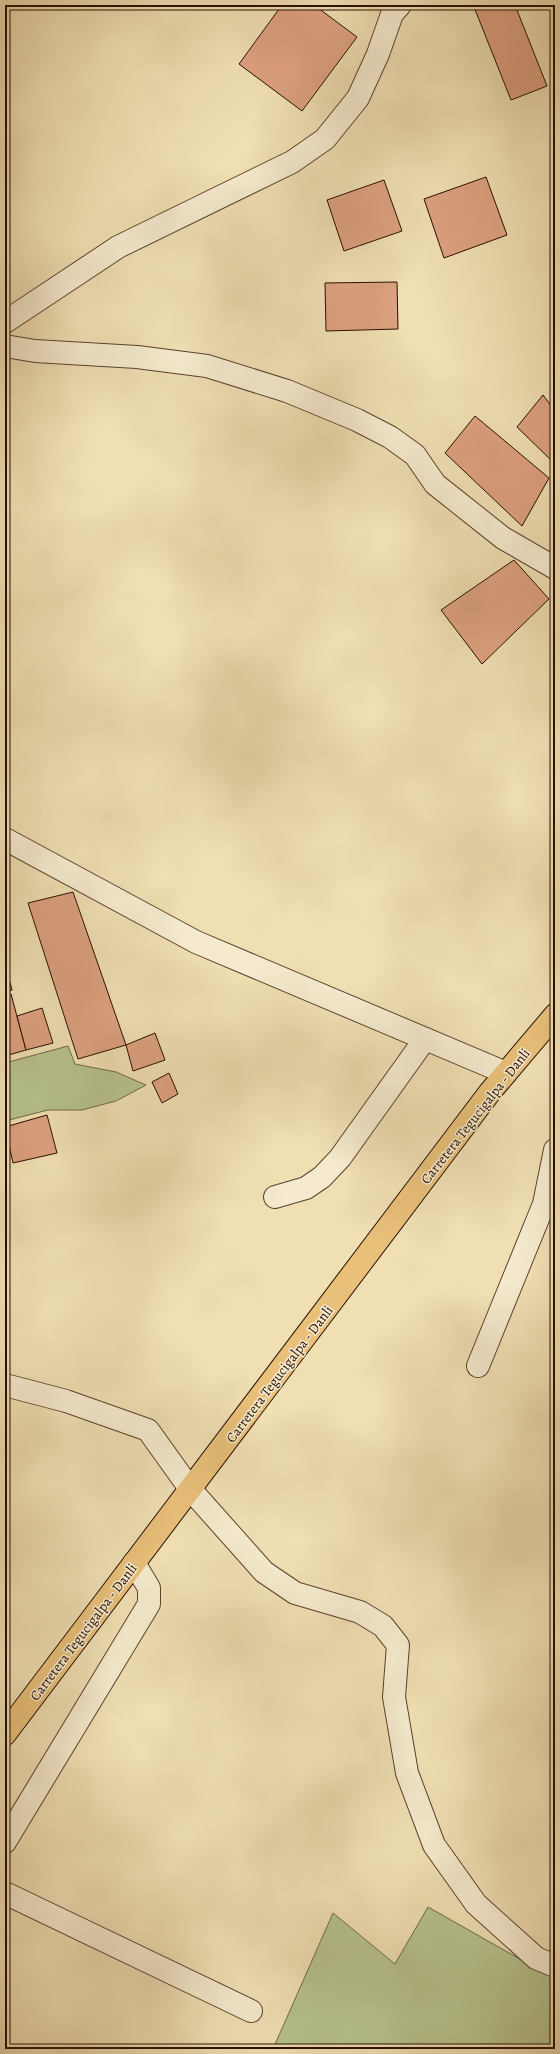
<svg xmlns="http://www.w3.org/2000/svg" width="560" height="2054" font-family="Alegreya,serif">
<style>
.green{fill:#b6c28e;stroke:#6f6847}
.building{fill:#dda180;stroke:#280e00}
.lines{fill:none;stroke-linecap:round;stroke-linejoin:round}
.minor-casing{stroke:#5a422d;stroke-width:24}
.highway-casing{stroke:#280e00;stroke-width:24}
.minor{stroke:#f5eace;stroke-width:22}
.highway{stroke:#e8c07a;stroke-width:22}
.labels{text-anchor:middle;stroke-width:3;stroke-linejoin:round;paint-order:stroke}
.street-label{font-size:14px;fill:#280e00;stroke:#f5eace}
</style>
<rect width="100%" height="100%" fill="#efdfb3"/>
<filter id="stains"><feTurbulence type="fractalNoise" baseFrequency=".005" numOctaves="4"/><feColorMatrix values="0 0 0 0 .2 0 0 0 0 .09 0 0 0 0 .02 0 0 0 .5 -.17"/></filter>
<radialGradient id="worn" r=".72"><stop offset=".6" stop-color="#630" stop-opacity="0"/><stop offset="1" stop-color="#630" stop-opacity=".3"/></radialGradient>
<!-- green -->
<g class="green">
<polygon points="68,1046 75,1064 116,1072 146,1085 116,1101 82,1110 48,1110 5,1121 5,1063"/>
<polygon points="428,1907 555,1979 555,2049 273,2049 333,1913 395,1964"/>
</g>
<!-- building -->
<g class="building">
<polygon points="282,5 314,5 357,37 302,111 239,64"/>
<polygon points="479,5 515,5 547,86 511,100 474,7"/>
<polygon points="486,177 507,235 444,258 424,199"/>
<polygon points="384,180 402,231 344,251 327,200"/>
<polygon points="397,282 398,329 326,331 325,283"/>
<polygon points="543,395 555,411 555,464 517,427"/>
<polygon points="475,416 549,478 522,526 445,453"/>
<polygon points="514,560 549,599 482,664 441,610"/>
<polygon points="73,892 126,1045 78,1059 28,903"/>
<polygon points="5,963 12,990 5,992"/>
<polygon points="11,994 26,1050 5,1056 5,995"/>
<polygon points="42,1008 53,1043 26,1050 17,1016"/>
<polygon points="155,1033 165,1060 133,1071 126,1045"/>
<polygon points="169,1073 178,1094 162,1103 152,1082"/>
<polygon points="47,1115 57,1153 13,1163 5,1127"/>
</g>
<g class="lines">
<!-- minor casing -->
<g class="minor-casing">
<g id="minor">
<polyline points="5,322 118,247 292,162 325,139 358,98 378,54 392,14 400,5"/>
<polyline points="5,346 35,351 137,357 207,366 287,391 357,420 390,437 415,455 435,484 503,538 555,568"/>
<polyline points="5,839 196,942 506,1073"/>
<polyline points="275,1197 306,1188 322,1177 340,1158 425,1039"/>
<polyline points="478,1366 544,1204 555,1150"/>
<polyline points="5,1385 66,1401 148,1430 191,1490 264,1572 295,1593 360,1612 383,1626 398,1645 394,1697 407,1773 434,1845 476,1904 536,1958 555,1966"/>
<polyline points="5,1842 149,1604 149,1588 134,1563"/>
<polyline points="5,1893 251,2011"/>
</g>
</g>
<!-- highway casing -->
<g class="highway-casing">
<polyline id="highway" points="5,1734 490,1092 555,1015"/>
</g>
<!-- minor -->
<use href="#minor" class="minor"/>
<!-- highway -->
<use href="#highway" class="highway"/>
</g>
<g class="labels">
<!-- street labels -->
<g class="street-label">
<text transform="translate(475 1116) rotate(-52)" y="5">Carretera Tegucigalpa - Danli</text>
<text transform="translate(279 1374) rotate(-53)" y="5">Carretera Tegucigalpa - Danli</text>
<text transform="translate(83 1632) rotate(-53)" y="5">Carretera Tegucigalpa - Danli</text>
</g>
</g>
<!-- margin -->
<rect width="560" height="2054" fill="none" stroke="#efdfb3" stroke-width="20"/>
<rect x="6" y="6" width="548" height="2042" fill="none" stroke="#280e00" stroke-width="2"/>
<rect x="10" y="10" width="540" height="2034" fill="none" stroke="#280e00"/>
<rect width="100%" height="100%" filter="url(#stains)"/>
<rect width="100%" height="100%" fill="url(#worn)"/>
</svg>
